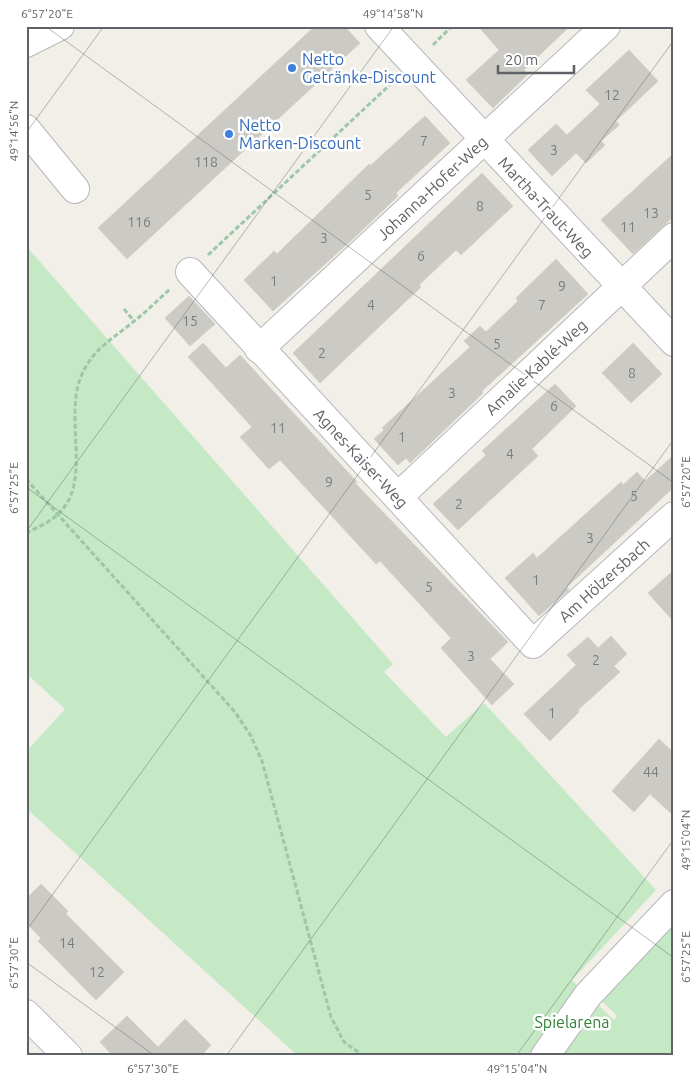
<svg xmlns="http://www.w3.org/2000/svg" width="700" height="1082" font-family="Ubuntu,sans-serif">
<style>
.green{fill:#c5e8c5}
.building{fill:#cccac5;stroke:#d6d1c6}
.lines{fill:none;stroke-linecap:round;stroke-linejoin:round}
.minor-casing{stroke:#b5b8bc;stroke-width:30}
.path{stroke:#9cc7a9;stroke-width:3;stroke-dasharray:5 2.5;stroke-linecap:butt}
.minor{stroke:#fff;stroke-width:28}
.ticks{fill:none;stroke:#5f6368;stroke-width:1;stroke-opacity:0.45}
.shop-dot{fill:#3f7fe0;stroke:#fff;stroke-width:2}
.labels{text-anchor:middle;stroke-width:5;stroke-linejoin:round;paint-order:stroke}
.number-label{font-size:14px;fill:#7a7d7f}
.shop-label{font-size:16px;fill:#366cbe;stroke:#fff;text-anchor:start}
.street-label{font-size:16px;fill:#5f6368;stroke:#fff}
.park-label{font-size:16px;fill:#348238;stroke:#fff}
.neatline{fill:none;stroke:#5f6368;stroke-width:2}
.ticks-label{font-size:12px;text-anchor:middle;fill:#5f6368}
</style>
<rect width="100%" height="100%" fill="#f1efe8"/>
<!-- green -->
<polygon class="green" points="26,246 393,664 384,672 446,737 484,703 656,890 572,980 614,1020 617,1016 600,999 674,921 674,1056 298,1056 26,808 26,752 65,709 26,673"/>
<!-- building -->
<g class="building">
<polygon points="315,26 344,26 360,43 127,259 98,228"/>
<polygon points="478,26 570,26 524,70 528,74 493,108 466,80 499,50"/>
<polygon points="629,50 658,81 616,121 619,125 601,141 605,145 586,163 576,153 552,176 528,150 556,124 567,135 600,104 586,90"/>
<polygon points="425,116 450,143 396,193 398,196 355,237 273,311 244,280 274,251 277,254 369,164 370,166"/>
<polygon points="674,153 674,216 633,254 601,220"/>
<polygon points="482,173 513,206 461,255 456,250 419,285 421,287 320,383 293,353"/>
<polygon points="556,259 588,294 482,391 483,393 410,463 406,458 398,465 374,439 384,430 382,428 470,347 464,341 480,326 486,332 518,301 516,298"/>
<polygon points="189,296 215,324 190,346 165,318"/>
<polygon points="203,343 226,368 240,355 357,482 355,483 508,642 490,659 514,684 492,705 441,648 451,638 380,561 376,564 280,460 269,469 240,437 252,427 188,357"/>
<polygon points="633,343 662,374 631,403 602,373"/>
<polygon points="555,384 576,406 532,449 538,456 458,530 433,504 486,455 482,451"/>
<polygon points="674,455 674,487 567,587 569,590 539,616 505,578 533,553 537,558 621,482 623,485 637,472 645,481"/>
<polygon points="674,570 674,622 648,593"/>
<polygon points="611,636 627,654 614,666 620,672 578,710 579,712 550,741 524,714 576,665 567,655 588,637 598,648"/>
<polygon points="659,739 674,753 674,816 650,794 634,812 612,791"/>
<polygon points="41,884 68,911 66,914 124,972 96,1000 38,941 41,938 26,923 26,899"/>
<polygon points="127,1016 158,1047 185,1019 211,1045 201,1056 113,1056 100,1042"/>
</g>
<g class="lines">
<!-- minor casing -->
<g class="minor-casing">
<g id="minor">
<polyline points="379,26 674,342"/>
<polyline points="26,43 60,26"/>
<polyline points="26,129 75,189"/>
<polyline points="190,272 533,644 674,516"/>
<polyline points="259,349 606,26"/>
<polyline points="398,497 674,237"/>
<polyline points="26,1014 68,1056"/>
<polyline points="545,1056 588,995 674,904"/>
</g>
</g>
<!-- path -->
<g class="path">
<polyline points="433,45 452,26"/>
<polyline points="208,255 395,80"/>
<polyline points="124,309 134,321"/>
<polyline points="26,479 235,712 251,736 262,761 331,1017 344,1042 364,1056"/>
<path d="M26 533C36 528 48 523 56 516 96 482 60 415 84 370 95 348 115 337 133 322 146 312 158 300 170 289"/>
</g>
<!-- minor -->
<use href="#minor" class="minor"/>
</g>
<!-- ticks -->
<path class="ticks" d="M45 26 674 483M26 133 104 26M26 487 674 958M26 532 394 26M26 931 674 40M26 962 155 1056M226 1056 674 439M516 1056 674 839"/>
<!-- markers -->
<g class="shop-dot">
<circle cx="292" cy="68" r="5"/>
<circle cx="229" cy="134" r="5"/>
</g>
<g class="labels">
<!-- number labels -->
<g class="number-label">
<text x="612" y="100">12</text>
<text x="424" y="146">7</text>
<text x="554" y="155">3</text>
<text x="206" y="167">118</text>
<text x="368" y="200">5</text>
<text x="480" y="211">8</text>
<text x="651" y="218">13</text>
<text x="139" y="227">116</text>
<text x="628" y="232">11</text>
<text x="324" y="243">3</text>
<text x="421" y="261">6</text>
<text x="274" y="286">1</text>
<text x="562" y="291">9</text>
<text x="371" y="310">4</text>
<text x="542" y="310">7</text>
<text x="190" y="326">15</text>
<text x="497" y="349">5</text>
<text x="322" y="358">2</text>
<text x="632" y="378">8</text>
<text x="452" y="398">3</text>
<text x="554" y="411">6</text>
<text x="278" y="433">11</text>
<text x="402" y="442">1</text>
<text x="510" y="459">4</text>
<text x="329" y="487">9</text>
<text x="634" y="501">5</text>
<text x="459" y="509">2</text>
<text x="590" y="543">3</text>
<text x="536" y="585">1</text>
<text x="429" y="592">5</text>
<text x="471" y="661">3</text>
<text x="596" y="665">2</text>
<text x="552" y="718">1</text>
<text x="651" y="777">44</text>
<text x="67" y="948">14</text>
<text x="97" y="977">12</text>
</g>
<!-- shop labels -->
<g class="shop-label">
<text x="302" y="65">Netto<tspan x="302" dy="18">Getränke-Discount</tspan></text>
<text x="239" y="131">Netto<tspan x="239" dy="18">Marken-Discount</tspan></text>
</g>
<!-- street labels -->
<g class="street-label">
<text transform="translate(432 188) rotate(-43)" y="6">Johanna-Hofer-Weg</text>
<text transform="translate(546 207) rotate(47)" y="6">Martha-Traut-Weg</text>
<text transform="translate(536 367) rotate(-43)" y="6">Amalie-Kablé-Weg</text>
<text transform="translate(361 458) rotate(47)" y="6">Agnes-Kaiser-Weg</text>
<text transform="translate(604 580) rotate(-42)" y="6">Am Hölzersbach</text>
</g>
<!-- park labels -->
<g class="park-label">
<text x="572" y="1028">Spielarena</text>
</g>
</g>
<!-- border -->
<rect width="700" height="1082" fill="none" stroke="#ffffff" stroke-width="55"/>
<!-- scale -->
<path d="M498 65v8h76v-8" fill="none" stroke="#5f6368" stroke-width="2.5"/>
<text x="505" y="65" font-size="15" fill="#5f6368" stroke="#ffffff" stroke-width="4" paint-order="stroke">20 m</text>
<rect x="28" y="28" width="644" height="1026" class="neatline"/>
<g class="ticks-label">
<text x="47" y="18">6°57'20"E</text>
<text x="393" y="18">49°14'58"N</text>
<text transform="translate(14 131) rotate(-90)" y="4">49°14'56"N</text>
<text transform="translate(686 482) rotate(-90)" y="4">6°57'20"E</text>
<text transform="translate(14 488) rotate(-90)" y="4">6°57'25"E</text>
<text transform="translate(686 840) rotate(-90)" y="4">49°15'04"N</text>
<text transform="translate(686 957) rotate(-90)" y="4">6°57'25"E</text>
<text transform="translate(14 963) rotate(-90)" y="4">6°57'30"E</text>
<text x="153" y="1073">6°57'30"E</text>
<text x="517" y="1073">49°15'04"N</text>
</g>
</svg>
